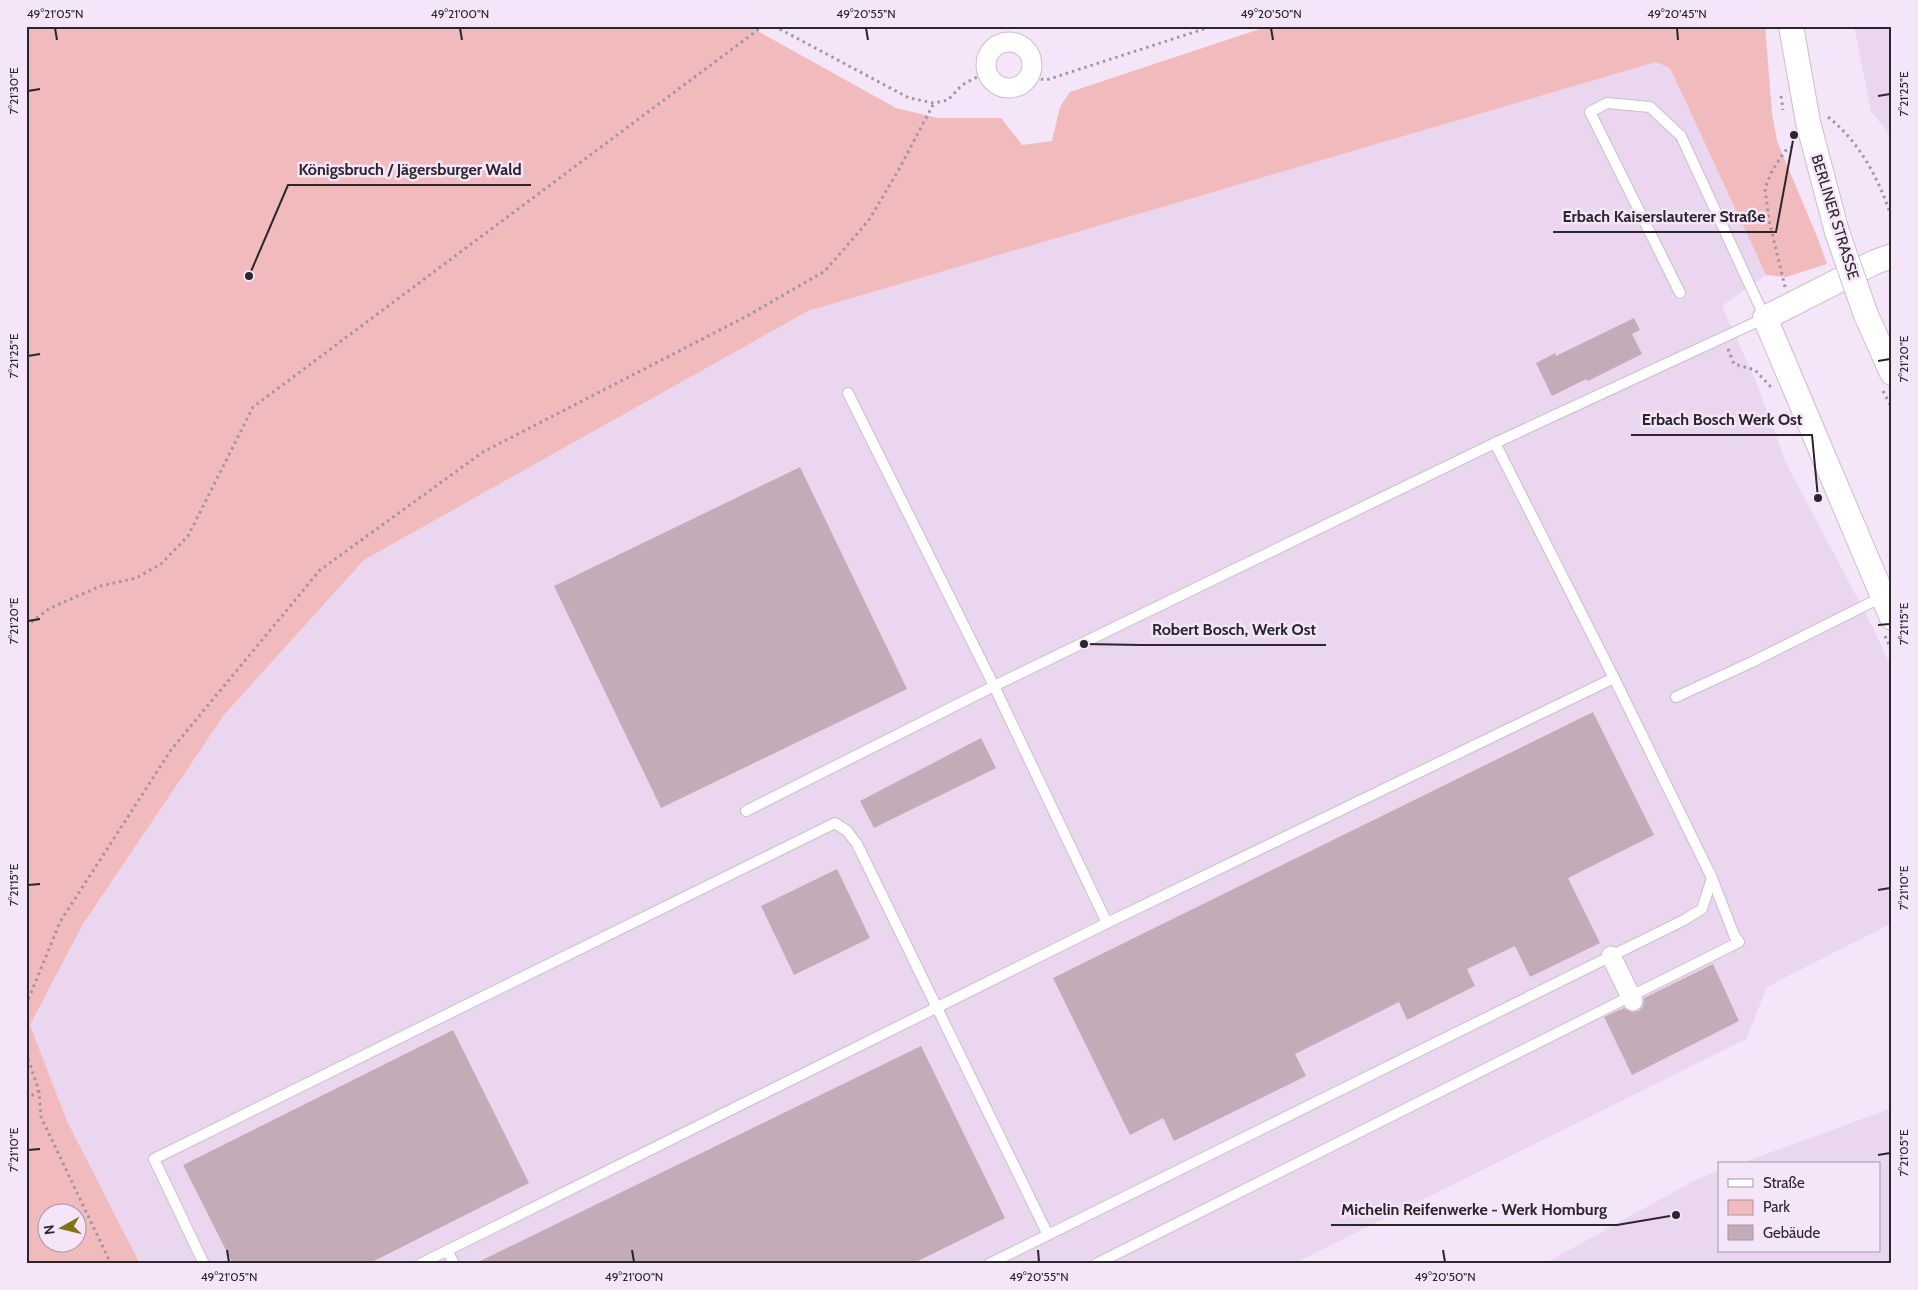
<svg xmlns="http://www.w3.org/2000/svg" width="1918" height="1290" viewBox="0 0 1918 1290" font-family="Cabin,sans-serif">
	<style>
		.built { fill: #ebd6f0 }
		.green { fill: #f1babc; fill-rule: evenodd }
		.building { fill: #c3acb7 }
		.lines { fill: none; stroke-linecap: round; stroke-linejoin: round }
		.service-casing { stroke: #ccbccf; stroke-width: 12 }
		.minor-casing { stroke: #ccbccf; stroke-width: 21 }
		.tertiary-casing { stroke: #ccbccf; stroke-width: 26 }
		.path { stroke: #a195a3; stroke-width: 3; stroke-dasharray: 2.5 4; stroke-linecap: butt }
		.service { stroke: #fff; stroke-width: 10 }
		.minor { stroke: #fff; stroke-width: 19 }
		.tertiary { stroke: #fff; stroke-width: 24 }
		.tertiary-bridge-casing { stroke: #ccbccf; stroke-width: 26; stroke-linecap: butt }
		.tertiary-bridge { stroke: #fff; stroke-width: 24 }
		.ticks { fill: none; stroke: #2b252c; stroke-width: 2 }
		.labels { text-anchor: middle; stroke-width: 5; stroke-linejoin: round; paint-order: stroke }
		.street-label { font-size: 15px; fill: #2b252c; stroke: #f5e5f8 }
		.leader { fill: none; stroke: #2b252c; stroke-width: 2 }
		.callout-dot { fill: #2b252c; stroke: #f5e5f8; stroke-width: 2 }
		.callout-label { font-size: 16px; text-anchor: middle; font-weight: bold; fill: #2b252c; stroke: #f5e5f8; stroke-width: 5; stroke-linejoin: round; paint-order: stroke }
		.neatline { fill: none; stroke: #2b252c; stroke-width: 2 }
		.ticks-label { font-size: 12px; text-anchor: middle; fill: #2b252c }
	</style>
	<rect width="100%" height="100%" fill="#f5e5f8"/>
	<g class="built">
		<path d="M1854 26H1892V138L1871 111Z"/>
		<path d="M1656 62 1670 68 1766 275 1722 306 1757 384 1786 463 1869 620 1892 668V923L1767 987 1746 1039 1293 1264H140L67 1121 30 1025 83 924 224 715 364 560 808 311Z"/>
		<path d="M1892 1108V1264H1544L1697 1179 1719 1171V1251H1879V1164H1739Z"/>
	</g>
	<path class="green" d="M26 26H754V29L896 108 937 118H1001L1022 145 1052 141 1060 107 1070 92 1269 26H1765L1772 113 1777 141 1818 239 1827 264 1786 277 1766 275 1670 68 1656 62 808 311 364 560 224 715 83 924 30 1025 67 1121 140 1264H26ZM48 1212H78V1242H48Z"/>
	<g class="building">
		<path d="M1634 318 1640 330 1632 334 1642 354 1588 381 1586 379 1552 396 1536 363 1555 353 1556 356Z"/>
		<path d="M800 467 907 689 661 808 554 586Z"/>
		<path d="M1593 712 1654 835 1568 878 1600 943 1530 977 1515 946 1467 969 1475 986 1407 1020 1399 1002 1295 1054 1306 1076 1174 1141 1163 1118 1130 1135 1053 978Z"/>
		<path d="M981 738 996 768 874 828 860 801Z"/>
		<path d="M837 869 870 938 794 975 761 906Z"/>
		<path d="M1713 964 1739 1021 1632 1075 1604 1017 1624 1008 1632 1012 1638 1011 1643 1007 1644 998Z"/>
		<path d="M453 1030 529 1183 368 1264H233L183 1165Z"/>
		<path d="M921 1046 1005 1218 912 1264H474Z"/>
	</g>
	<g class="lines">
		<defs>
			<g id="service">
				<path d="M848 393 994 686 1107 923"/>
				<path d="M1676 697 1752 662 1882 597"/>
				<path d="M746 811 994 686 1495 443 1765 318 1681 136 1650 107 1607 103 1590 112 1680 293"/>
				<path d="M447 1250 454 1264"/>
				<path d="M204 1264 154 1159 835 823 847 831 857 844 1048 1235"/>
				<path d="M420 1264 1107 923 1614 678"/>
				<path d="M989 1264 1684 920 1702 909 1712 878 1614 678 1495 443"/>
				<path d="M1096 1264 1739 942 1734 935 1712 878"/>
			</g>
			<g id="minor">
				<circle cx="1009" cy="65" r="23"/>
				<path d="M1611 956 1633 1001"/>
			</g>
			<g id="tertiary">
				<path d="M1791 26 1808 122 1837 232"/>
				<path d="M1892 256 1875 262 1765 318 1892 618"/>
				<path d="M1866 315 1892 373"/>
			</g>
		</defs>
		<use href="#service" class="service-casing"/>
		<use href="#minor" class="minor-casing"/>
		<use href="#tertiary" class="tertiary-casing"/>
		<g class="path">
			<path d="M774 26 909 98 934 103 948 100 962 85 975 78 988 75"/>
			<path d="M1028 77 1046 80 1213 26"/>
			<path d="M1781 96 1783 110"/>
			<path d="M1828 117C1860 142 1880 181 1892 219"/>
			<path d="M1785 287 1769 220 1765 188 1773 169 1785 151 1792 147"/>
			<path d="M1728 349 1734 364 1755 370 1771 387"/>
			<path d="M1883 391 1892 408"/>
			<path d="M26 626 50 608 101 586 136 578 161 564 188 536 253 407 763 26"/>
			<path d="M1885 636 1892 651"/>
			<path d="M26 1005 60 922 171 750 320 570 483 452 747 316 825 271 869 220 898 171 934 103"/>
			<path d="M26 1053 39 1091 41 1117 111 1264"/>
			<path d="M26 1099 39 1091"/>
		</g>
		<use href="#service" class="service"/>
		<use href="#minor" class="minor"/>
		<use href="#tertiary" class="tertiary"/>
		<defs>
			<path id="tertiary-bridge" d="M1837 232 1866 315"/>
		</defs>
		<use href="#tertiary-bridge" class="tertiary-bridge-casing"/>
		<use href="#tertiary-bridge" class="tertiary-bridge"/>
	</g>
	<path class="ticks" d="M55 28 57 40M460 28 462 40M866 28 868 40M1271 28 1273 40M1677 28 1678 40M28 91 40 89M1878 96 1890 94M28 356 40 354M1878 361 1890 359M28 621 40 619M1878 625 1890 624M28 885 40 884M1878 890 1890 888M28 1150 40 1149M1878 1155 1890 1153M227 1250 229 1262M632 1250 634 1262M1038 1250 1039 1262M1443 1250 1445 1262"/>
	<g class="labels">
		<g class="street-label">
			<text transform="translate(1835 217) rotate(73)" y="5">BERLINER STRASSE</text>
		</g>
	</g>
	<path class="leader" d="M249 276L288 185H531M1794 135L1776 232H1553M1818 498L1812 435H1631M1084 644L1142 645H1326M1676 1215L1617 1225H1331"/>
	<g class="callout-dot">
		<circle cx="249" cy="276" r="5"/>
		<circle cx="1794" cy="135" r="5"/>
		<circle cx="1818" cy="498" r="5"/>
		<circle cx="1084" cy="644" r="5"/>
		<circle cx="1676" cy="1215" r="5"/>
	</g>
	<g class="callout-label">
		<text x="410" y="175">Königsbruch / Jägersburger Wald</text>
		<text x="1664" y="222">Erbach Kaiserslauterer Straße</text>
		<text x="1722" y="425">Erbach Bosch Werk Ost</text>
		<text x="1234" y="635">Robert Bosch, Werk Ost</text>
		<text x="1474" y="1215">Michelin Reifenwerke - Werk Homburg</text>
	</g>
	<rect width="1918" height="1290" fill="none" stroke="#f5e5f8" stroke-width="55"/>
	<rect x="1718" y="1162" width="162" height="90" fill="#f5e5f8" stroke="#a498a6"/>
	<rect x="1728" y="1179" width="25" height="8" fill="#ffffff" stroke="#a498a6"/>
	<text x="1763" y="1188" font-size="15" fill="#2b252c">Straße</text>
	<rect x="1728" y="1200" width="25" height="15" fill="#f1babc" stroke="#a498a6"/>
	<text x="1763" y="1212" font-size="15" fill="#2b252c">Park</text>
	<rect x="1728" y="1225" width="25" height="15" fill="#c3acb7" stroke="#a498a6"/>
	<text x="1763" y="1238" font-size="15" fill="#2b252c">Gebäude</text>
	<g transform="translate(62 1228) rotate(262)"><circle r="24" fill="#f5e5f8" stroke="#a498a6"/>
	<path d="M0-4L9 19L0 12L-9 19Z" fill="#837213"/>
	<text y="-8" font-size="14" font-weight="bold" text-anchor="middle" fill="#2b252c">N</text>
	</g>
	<rect x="28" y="28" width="1862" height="1234" class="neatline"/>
	<g class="ticks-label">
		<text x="55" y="18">49°21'05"N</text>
		<text x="460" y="18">49°21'00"N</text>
		<text x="866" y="18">49°20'55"N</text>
		<text x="1271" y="18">49°20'50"N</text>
		<text x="1677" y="18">49°20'45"N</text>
		<text transform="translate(14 91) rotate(-90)" y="4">7°21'30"E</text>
		<text transform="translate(1904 94) rotate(-90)" y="4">7°21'25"E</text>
		<text transform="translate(14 356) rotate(-90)" y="4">7°21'25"E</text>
		<text transform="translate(1904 359) rotate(-90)" y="4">7°21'20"E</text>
		<text transform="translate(14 621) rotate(-90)" y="4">7°21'20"E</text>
		<text transform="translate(1904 624) rotate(-90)" y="4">7°21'15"E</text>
		<text transform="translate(14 885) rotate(-90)" y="4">7°21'15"E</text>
		<text transform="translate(1904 888) rotate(-90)" y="4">7°21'10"E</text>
		<text transform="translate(14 1150) rotate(-90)" y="4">7°21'10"E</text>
		<text transform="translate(1904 1153) rotate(-90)" y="4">7°21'05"E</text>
		<text x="229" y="1281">49°21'05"N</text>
		<text x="634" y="1281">49°21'00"N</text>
		<text x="1039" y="1281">49°20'55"N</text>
		<text x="1445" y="1281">49°20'50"N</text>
	</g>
</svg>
